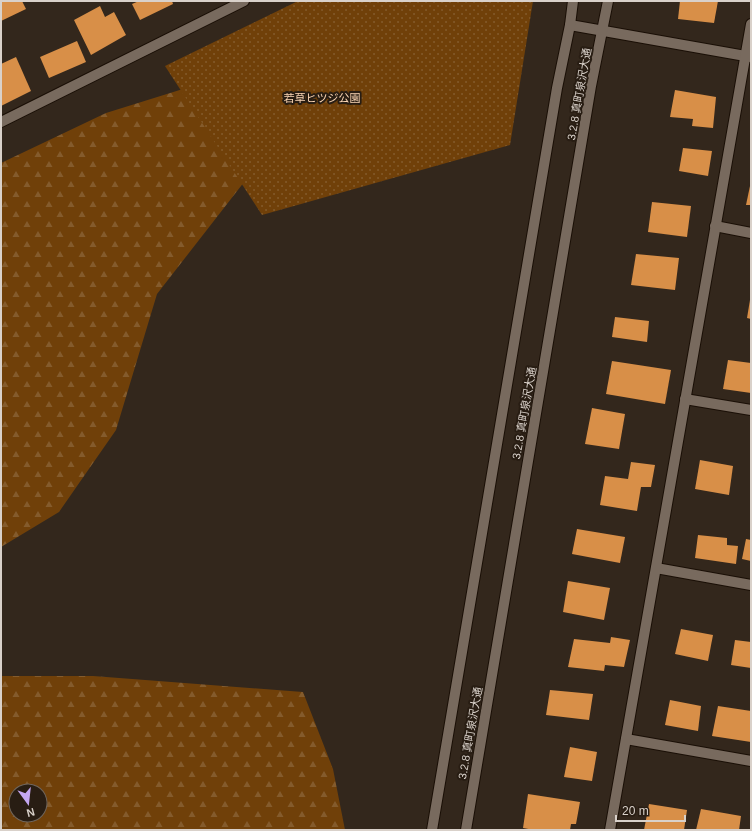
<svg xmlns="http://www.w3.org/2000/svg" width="752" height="831" viewBox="0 0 752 831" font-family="Arial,'Noto Sans JP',sans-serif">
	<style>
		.forest { fill: url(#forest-firs); fill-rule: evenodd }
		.park { fill: url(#park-dots) }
		.building { fill: #d88f48 }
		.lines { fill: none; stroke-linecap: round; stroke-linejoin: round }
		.minor-casing { stroke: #1a0f06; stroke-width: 12 }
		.tertiary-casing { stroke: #1a0f06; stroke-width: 12 }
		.minor { stroke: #786a5e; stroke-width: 10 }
		.tertiary { stroke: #786a5e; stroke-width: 10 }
		.labels { text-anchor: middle; stroke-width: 4; stroke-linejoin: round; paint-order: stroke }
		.street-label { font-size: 11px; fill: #d9d1ca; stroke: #281d13 }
		.park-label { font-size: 11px; fill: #fdd7b5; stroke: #281d13 }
	</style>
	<defs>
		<pattern id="forest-firs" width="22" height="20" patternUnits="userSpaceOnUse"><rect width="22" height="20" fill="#704009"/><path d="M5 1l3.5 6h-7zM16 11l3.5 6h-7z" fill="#845b2c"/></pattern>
		<pattern id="park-dots" width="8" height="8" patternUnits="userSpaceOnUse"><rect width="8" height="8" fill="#704009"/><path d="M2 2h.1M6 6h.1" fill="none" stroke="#845b2c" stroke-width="1.8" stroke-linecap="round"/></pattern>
	</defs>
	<rect width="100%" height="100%" fill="#33271c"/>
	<g class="forest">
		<path d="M215 79 283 132 157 294 116 430 59 512 1 547V163L106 113Z"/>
		<path d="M1 676H93L303 692 333 769 345 830H1ZM16 791H40V815H16Z"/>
	</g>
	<path class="park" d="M298 1H533L510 145 262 215 165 66Z"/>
	<g class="building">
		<path d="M1 1H22L26 9 1 21Z"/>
		<path d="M139 1H172L173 4 140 20 132 4Z"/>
		<path d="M680 1H718L714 23 678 19Z"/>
		<path d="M100 6 105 17 114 12 126 35 91 55 74 20Z"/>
		<path d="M77 41 86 62 49 78 40 57Z"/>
		<path d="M16 57 31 91 1 106V64Z"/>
		<path d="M675 90 716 97 713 128 692 126 693 119 670 117Z"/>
		<path d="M683 148 712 151 708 176 679 171Z"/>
		<path d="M750 186 751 205H746Z"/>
		<path d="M652 202 691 206 687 237 648 232Z"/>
		<path d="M636 254 679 258 675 290 631 285Z"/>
		<path d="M750 300H751V319L747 318Z"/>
		<path d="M615 317 649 321 647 342 612 337Z"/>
		<path d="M728 360 751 363V393L723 389Z"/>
		<path d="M612 361 671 370 665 404 606 394Z"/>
		<path d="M592 408 625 414 619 449 585 444Z"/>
		<path d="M700 460 733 466 729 495 695 489Z"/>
		<path d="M631 462 655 465 651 487H641L637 511 600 505 605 476 628 479Z"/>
		<path d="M577 529 625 537 620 563 572 554Z"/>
		<path d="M698 535 727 538V545L738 546 736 564 695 558Z"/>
		<path d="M746 539 751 540V561L742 559Z"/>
		<path d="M568 581 610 588 604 620 563 612Z"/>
		<path d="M681 629 713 635 708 661 675 654Z"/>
		<path d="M611 637 630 640 624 667 605 665 604 671 568 667 574 639 610 643Z"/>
		<path d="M735 640 751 642V668L731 665Z"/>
		<path d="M550 690 593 694 589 720 546 715Z"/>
		<path d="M670 700 701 706 698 731 665 725Z"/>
		<path d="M718 706 751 711V742L712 736Z"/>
		<path d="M570 747 597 752 592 781 564 777Z"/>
		<path d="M528 794 580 802 576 824H571L570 830H534L523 828Z"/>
		<path d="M649 804 687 810 684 830H644Z"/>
		<path d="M701 809 741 816 739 830H696Z"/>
	</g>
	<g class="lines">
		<defs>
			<g id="minor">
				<path d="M570 25 751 57"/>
				<path d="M1 122 244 1"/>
				<path d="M715 226 751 233"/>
				<path d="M685 399 751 410"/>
				<path d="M656 568 751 585"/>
				<path d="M626 739 751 761"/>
				<path d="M610 830 751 24"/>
			</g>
			<g id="tertiary">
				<path d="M432 830 557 88 570 25 573 1"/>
				<path d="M466 830 591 86 608 1"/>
			</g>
		</defs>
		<use href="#minor" class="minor-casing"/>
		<use href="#tertiary" class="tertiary-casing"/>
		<use href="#minor" class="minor"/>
		<use href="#tertiary" class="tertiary"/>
	</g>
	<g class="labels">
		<g class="street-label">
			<text transform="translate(579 94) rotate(-80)" y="4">3.2.8 真町泉沢大通</text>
			<text transform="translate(524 413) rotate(-80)" y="4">3.2.8 真町泉沢大通</text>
			<text transform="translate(470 733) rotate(-80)" y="4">3.2.8 真町泉沢大通</text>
		</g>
		<g class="park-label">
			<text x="322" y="102">若草ヒツジ公園</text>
		</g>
	</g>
	<rect width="752" height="831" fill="none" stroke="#d9d1ca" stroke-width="4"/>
	<g transform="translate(28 803) rotate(165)"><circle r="19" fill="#281d13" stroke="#6f655c"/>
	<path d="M0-3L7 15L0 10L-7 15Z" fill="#c4a7f1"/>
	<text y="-6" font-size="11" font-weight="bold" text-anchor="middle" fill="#d9d1ca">N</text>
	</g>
	<path d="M616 815v6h69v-6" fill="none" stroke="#d9d1ca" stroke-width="2"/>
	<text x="622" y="815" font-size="12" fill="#d9d1ca" stroke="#281d13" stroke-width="3" paint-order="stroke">20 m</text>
</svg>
